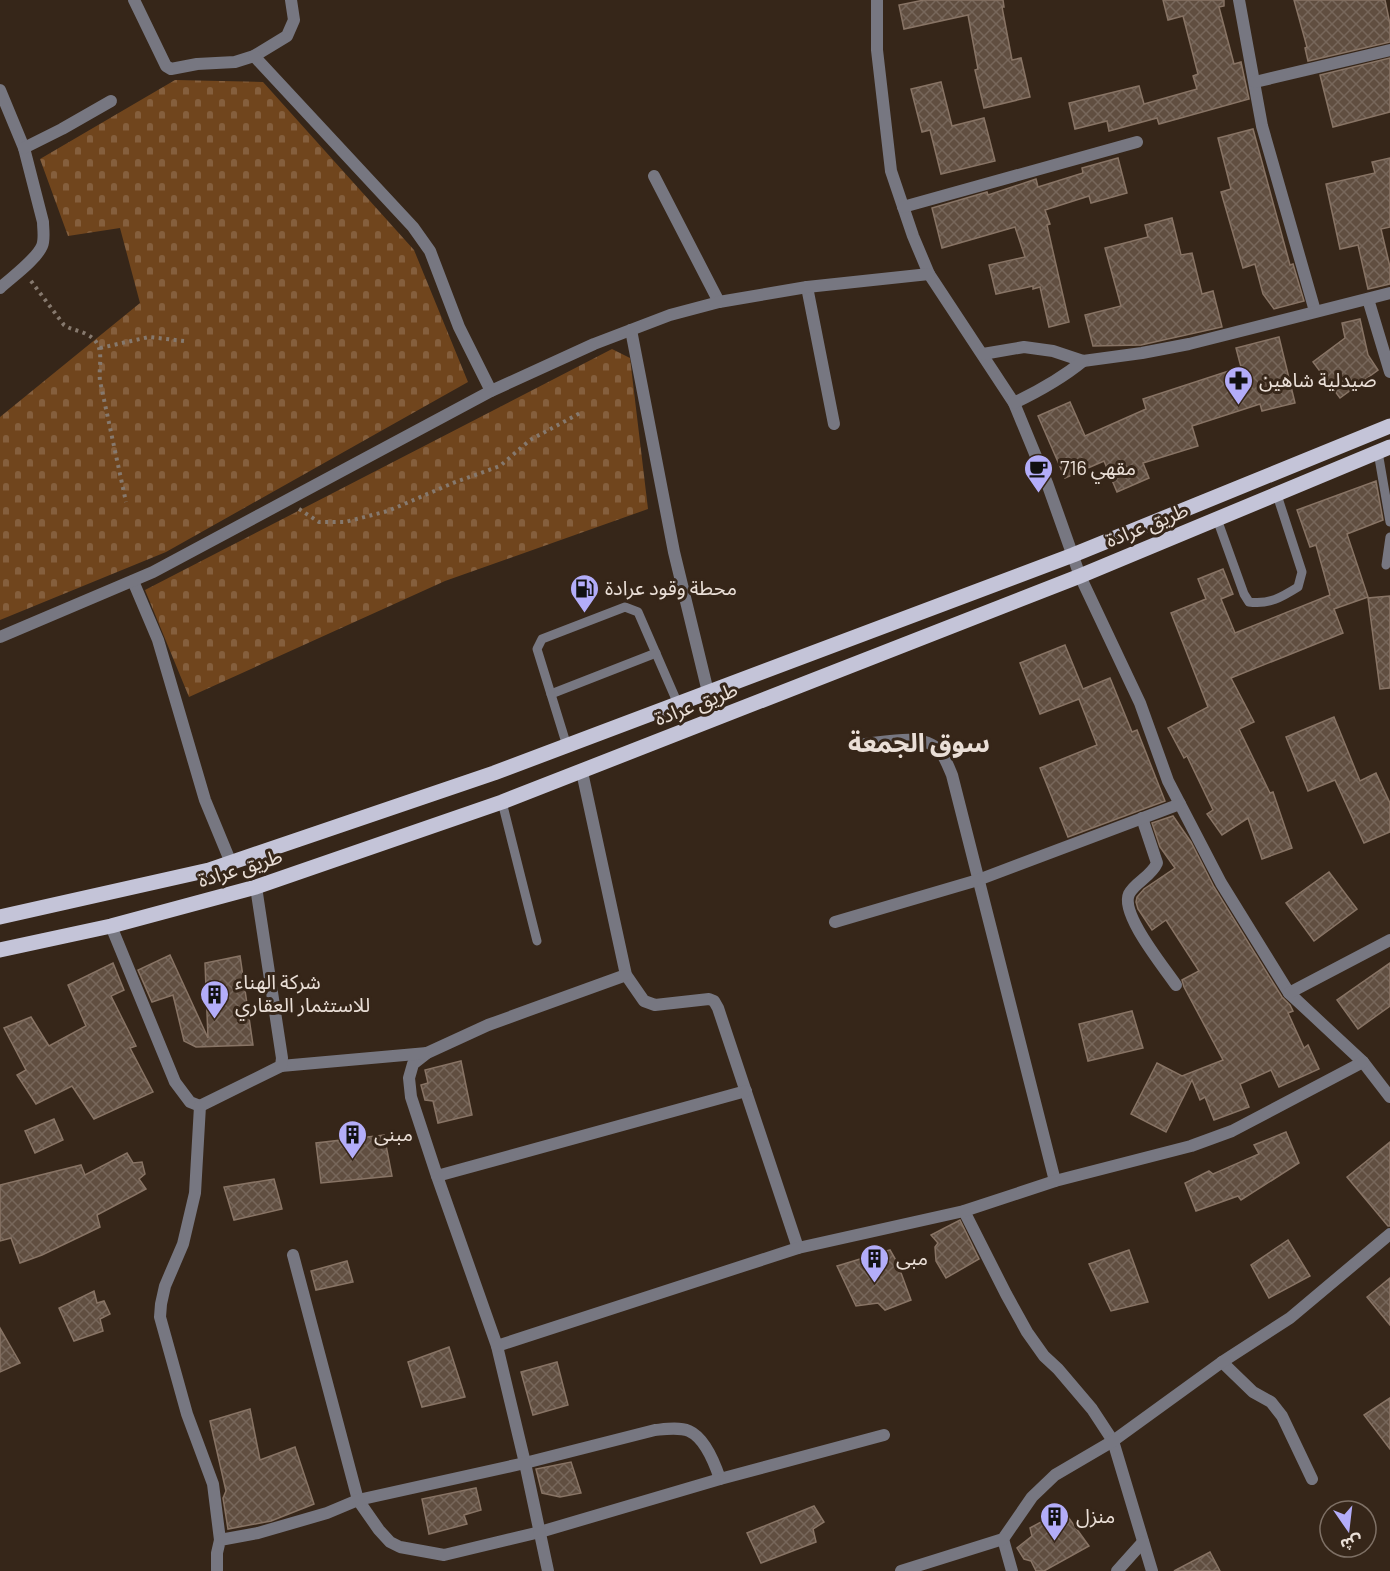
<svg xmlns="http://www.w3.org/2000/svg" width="1390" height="1571" viewBox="0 0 1390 1571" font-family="Barlow,'Noto Sans Arabic',sans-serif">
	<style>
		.cemetery { fill: url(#cemetery-stones) }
		.building { fill: url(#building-cross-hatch); stroke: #887465; stroke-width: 1.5 }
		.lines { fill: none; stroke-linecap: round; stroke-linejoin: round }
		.path { stroke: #86796e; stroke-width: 4; stroke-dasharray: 3 4.5; stroke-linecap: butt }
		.service { stroke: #777781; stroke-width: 9 }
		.minor { stroke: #777781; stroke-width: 12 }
		.primary { stroke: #c4c4d8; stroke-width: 15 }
		.labels { text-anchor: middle; stroke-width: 6; stroke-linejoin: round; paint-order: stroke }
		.poi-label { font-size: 20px; fill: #eadfd7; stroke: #362619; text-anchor: start }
		.street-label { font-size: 20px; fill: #eadfd7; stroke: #362619 }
		.district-label { font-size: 26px; font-weight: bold; fill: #eadfd7; stroke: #362619 }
	</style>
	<defs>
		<pattern id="cemetery-stones" width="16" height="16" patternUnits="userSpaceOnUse" patternTransform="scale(1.5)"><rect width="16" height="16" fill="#70451d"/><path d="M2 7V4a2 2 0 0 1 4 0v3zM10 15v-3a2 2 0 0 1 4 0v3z" fill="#855f3d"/></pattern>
		<pattern id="building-cross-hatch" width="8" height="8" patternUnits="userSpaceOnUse" patternTransform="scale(1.5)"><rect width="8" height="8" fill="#604e40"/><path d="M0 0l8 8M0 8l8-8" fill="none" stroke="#77675b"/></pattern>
	</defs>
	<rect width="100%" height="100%" fill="#362619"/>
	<g class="cemetery">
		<path d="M175 80 263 82 414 250 468 382 166 552 0 620V417L140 303 120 228 68 236 40 159Z"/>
		<path d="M612 349 630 358 648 509 445 581 189 697 145 590Z"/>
	</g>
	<g class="building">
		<path d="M924 0H1003L1004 7H1002L1012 60 1021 58 1030 97 984 108 975 70 978 69 968 15 904 29 899 5Z"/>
		<path d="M1163 0H1224V6L1219 7 1234 64 1241 62 1249 99 1159 124 1157 118 1109 131 1107 121 1075 129 1069 103 1139 86 1144 104 1197 89 1193 76 1198 74 1183 16 1168 20Z"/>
		<path d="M1294 0H1385L1390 24V42L1308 61 1305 48 1307 47Z"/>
		<path d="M1390 58V112L1333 127 1320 75Z"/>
		<path d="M941 82 952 126 984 118 995 161 941 174 930 130 922 132 911 89Z"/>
		<path d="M1253 129 1290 265 1293 264 1304 301 1274 309 1263 294 1255 264 1243 268 1221 192 1231 189 1218 138Z"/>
		<path d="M1118 158 1127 193 1091 203 1089 196 1045 210 1050 224 1047 225 1069 322 1049 327 1040 287 1033 289V286L996 294 989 265 1025 257 1015 227 942 248 932 208 987 192 988 195 1036 179 1038 187 1083 173 1082 168Z"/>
		<path d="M1390 158V227L1381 229 1390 267V284L1368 289 1358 245 1340 249 1326 184 1375 173 1372 162Z"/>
		<path d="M1172 218 1181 255 1192 253 1202 294 1213 291 1222 327 1141 345 1093 346 1085 315 1121 306 1105 248 1148 237 1145 225Z"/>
		<path d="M1360 319 1368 355 1378 370 1340 398 1313 362 1345 338 1342 323Z"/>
		<path d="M1279 337 1295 403 1262 411 1260 404 1192 426 1198 446 1143 463 1149 478 1117 492 1104 461 1065 478 1038 416 1070 402 1085 436 1146 409 1143 399 1241 367 1236 348Z"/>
		<path d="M1376 481 1383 520 1347 534 1368 597 1334 609 1343 633 1231 678 1254 722 1239 729 1270 793 1273 792 1292 848 1262 859 1248 818 1222 835 1207 814 1213 810 1187 756 1184 758 1168 728 1208 707 1171 613 1206 599 1198 579 1223 569 1233 594 1221 599 1235 633 1330 595 1316 545 1310 547 1297 510Z"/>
		<path d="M1390 596V688L1380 689 1368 598Z"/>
		<path d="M1065 645 1083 689 1110 678 1132 732 1137 730 1165 801 1068 837 1040 768 1097 745 1079 699 1040 714 1020 663Z"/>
		<path d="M1334 717 1360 781 1376 773 1390 803V832L1364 843 1335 780 1308 791 1286 737Z"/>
		<path d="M1173 816 1191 842 1214 887 1282 997 1290 1005 1293 1011 1288 1013 1304 1048 1308 1045 1319 1069 1279 1087 1271 1070 1240 1084 1249 1107 1214 1120 1205 1097 1200 1100 1192 1080 1166 1132 1131 1114 1157 1063 1182 1076 1223 1060 1184 987 1182 980 1199 971 1166 920 1152 930 1138 909 1136 902 1137 897 1144 889 1175 868 1160 847 1152 823Z"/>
		<path d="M1329 872 1357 909 1314 941 1286 903Z"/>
		<path d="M170 955 208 1038 205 963 240 956 253 1045 196 1047 184 1041 173 995 152 1002 138 970Z"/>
		<path d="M113 963 124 990 111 996 136 1046 130 1048 153 1092 94 1119 72 1086 36 1104 17 1075 26 1070 4 1028 31 1017 49 1046 86 1026 68 985Z"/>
		<path d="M1390 963V1006L1358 1029 1337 1000Z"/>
		<path d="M1132 1011 1143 1048 1088 1061 1079 1024Z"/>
		<path d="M461 1061 472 1115 438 1123 433 1101 425 1100 421 1085 428 1083 425 1070Z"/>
		<path d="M54 1119 63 1140 35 1153 25 1131Z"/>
		<path d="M1286 1132 1299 1163 1241 1200 1238 1196 1196 1211 1185 1183 1209 1171 1213 1174 1259 1154 1254 1145Z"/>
		<path d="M384 1135 392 1176 321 1183 316 1143Z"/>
		<path d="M1390 1142V1226H1388L1347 1177Z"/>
		<path d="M127 1153 133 1163 142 1162 145 1174 139 1179 146 1189 97 1215 100 1227 42 1255 20 1263 11 1238 0 1241V1185L81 1165 85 1175Z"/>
		<path d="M274 1179 282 1209 234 1220 224 1187Z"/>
		<path d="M960 1220 979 1259 946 1278 936 1261 935 1247 938 1243 931 1235Z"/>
		<path d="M1288 1240 1310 1276 1269 1298 1251 1265Z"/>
		<path d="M890 1250 897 1262 911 1300 885 1310 878 1303 856 1306 837 1266Z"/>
		<path d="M1129 1250 1148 1302 1111 1311 1089 1264Z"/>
		<path d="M347 1261 353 1282 316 1290 311 1271Z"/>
		<path d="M1390 1278V1325L1367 1297Z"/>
		<path d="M94 1291 97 1303 104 1301 110 1314 100 1319 103 1331 74 1341 59 1308Z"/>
		<path d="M0 1328 20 1363 0 1372Z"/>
		<path d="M449 1347 465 1397 422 1407 408 1362Z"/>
		<path d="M557 1362 568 1405 533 1415 521 1372Z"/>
		<path d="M1390 1398V1449L1364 1415Z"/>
		<path d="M250 1409 260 1460 295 1447 314 1504 271 1521 228 1529 223 1498 226 1491 210 1421Z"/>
		<path d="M571 1462 581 1493 560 1497 542 1493 536 1469Z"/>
		<path d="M476 1488 481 1510 464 1515 467 1524 429 1534 422 1499Z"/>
		<path d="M814 1506 824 1522 813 1529 816 1542 761 1563 747 1533Z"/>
		<path d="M1063 1510 1089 1546 1044 1571H1036L1031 1561 1024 1559 1017 1548 1032 1536 1030 1528Z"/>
		<path d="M1210 1552 1220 1571H1174Z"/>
	</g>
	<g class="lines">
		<g class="path">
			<path d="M31 281 64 325C71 330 79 330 86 334 107 344 98 363 100 381L126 502"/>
			<path d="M100 348 149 337 184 341"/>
			<path d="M299 509 319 522H345L388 511 453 483 500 466 530 440 582 412"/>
		</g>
		<g class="service">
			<path d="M1378 452 1390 522"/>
			<path d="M1217 519 1244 594 1249 602C1269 605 1282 597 1298 587L1302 572 1277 495"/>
			<path d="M1386 565 1390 537"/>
			<path d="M551 694 656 653"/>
			<path d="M567 746 537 649 542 639 625 607 638 612 678 704"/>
			<path d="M502 802 537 941"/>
		</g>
		<g class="minor">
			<path d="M134 0 166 66 171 69 197 64 235 62 254 56 287 36 294 20 291 0"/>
			<path d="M877 0V50L891 171 913 236 929 274 1014 403 1047 483 1080 576 1140 703 1168 781 1221 883 1289 993 1363 1062 1390 1097"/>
			<path d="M1239 0 1262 126 1315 311"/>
			<path d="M254 56 413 227 430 251 459 327 491 391"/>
			<path d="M1255 82 1390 50"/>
			<path d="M0 90 24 148 43 222C43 229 45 239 42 246 36 260 12 277 0 288"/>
			<path d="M24 148 62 129 111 101"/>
			<path d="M654 176 719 302"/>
			<path d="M903 207 1137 142"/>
			<path d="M807 287 834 424"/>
			<path d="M1368 299 1390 372"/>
			<path d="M631 330 674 552 708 692"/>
			<path d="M983 354 1024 347 1053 351 1083 361 1142 353 1189 344 1390 293"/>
			<path d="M1014 403C1039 391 1061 379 1083 361"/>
			<path d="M133 581 158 640 205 800 231 863"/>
			<path d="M0 637 153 572 491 391 594 344 670 315 719 302 807 287 929 274"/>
			<path d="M865 744C888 742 927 731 942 754 946 760 949 768 952 775L1055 1181"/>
			<path d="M582 772 626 975 644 1001 655 1005 709 999 714 1001 718 1008 798 1248"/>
			<path d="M1142 818 1157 863C1151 877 1135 882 1129 894 1120 914 1164 967 1176 985"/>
			<path d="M835 922 978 880 1180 804"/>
			<path d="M111 926 175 1082 190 1102 200 1106"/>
			<path d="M626 975 488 1025 427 1053 413 1064 409 1078 411 1097 437 1176 497 1346 525 1463 655 1430C666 1429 679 1427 689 1431 705 1438 715 1464 720 1479L884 1435"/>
			<path d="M1289 993 1390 940"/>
			<path d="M281 1066 427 1053"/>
			<path d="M437 1176 746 1091"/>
			<path d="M964 1211 1006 1294 1027 1332 1044 1356 1058 1369 1092 1409 1113 1441 1152 1571"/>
			<path d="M293 1255 358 1500 379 1530 390 1542 400 1547 444 1555 540 1532 720 1479"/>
			<path d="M497 1346 798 1248 964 1211 1055 1181 1191 1146 1232 1131 1363 1062"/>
			<path d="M1222 1362 1253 1392 1271 1402 1282 1416 1312 1479"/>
			<path d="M1003 1539 1012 1571"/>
			<path d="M220 1540 213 1484 187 1414 160 1317 161 1304 165 1286 183 1244 195 1193 200 1106 281 1066 282 1058 256 887"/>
			<path d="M217 1571V1553L220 1540 258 1533 327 1513 358 1500 525 1463 548 1571"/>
			<path d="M901 1571 1003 1539 1032 1497 1055 1475 1113 1441 1222 1362 1290 1318 1390 1234"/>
			<path d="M1117 1571 1143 1542"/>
		</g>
		<g class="primary">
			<path d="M0 917 209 870 494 773 1073 555 1390 426"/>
			<path d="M0 950 111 926 256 887 502 802 1080 576 1390 447"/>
		</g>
	</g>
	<defs>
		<symbol id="pharmacy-pin" viewBox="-11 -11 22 30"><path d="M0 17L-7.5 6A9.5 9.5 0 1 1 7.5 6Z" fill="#b3adf9" stroke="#362619"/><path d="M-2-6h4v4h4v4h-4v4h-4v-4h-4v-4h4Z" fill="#111"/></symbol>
		<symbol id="cafe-pin" viewBox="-11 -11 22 30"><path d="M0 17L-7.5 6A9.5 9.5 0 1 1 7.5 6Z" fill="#b3adf9" stroke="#362619"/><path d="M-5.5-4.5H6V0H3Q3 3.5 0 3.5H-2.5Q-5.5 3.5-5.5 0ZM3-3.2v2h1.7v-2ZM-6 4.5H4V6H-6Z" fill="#111"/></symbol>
		<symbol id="fuel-pin" viewBox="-11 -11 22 30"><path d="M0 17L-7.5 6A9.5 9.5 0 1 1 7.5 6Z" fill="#b3adf9" stroke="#362619"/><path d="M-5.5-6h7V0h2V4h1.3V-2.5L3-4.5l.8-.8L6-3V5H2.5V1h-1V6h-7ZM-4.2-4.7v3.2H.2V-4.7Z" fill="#111"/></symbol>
		<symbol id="building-pin" viewBox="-11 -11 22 30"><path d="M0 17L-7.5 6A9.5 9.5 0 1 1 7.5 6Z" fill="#b3adf9" stroke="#362619"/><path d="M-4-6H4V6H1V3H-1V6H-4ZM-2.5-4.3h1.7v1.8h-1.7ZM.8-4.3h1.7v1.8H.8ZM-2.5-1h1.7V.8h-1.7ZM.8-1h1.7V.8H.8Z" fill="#111"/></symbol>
	</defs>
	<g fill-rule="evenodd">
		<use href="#pharmacy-pin" x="1222" y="364" width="33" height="45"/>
		<use href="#cafe-pin" x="1022" y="452" width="33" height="45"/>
		<use href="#fuel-pin" x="568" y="572" width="33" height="45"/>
		<use href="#building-pin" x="198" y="978" width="33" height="45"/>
		<use href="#building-pin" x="336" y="1118" width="33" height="45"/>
		<use href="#building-pin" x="858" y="1242" width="33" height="45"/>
		<use href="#building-pin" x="1038" y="1500" width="33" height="45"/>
	</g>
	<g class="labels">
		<g class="poi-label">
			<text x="1259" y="387">صيدلية شاهين</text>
			<text x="1060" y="475">مقهي 716</text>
			<text x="605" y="595">محطة وقود عرادة</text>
			<text x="235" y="989">شركة الهناء<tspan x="235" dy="23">للاستثمار العقاري</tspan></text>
			<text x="374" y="1141">مبنى</text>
			<text x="896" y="1265">مبى</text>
			<text x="1076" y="1523">منزل</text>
		</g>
		<g class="street-label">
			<text transform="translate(1147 525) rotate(-22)" y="7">طريق عرادة</text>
			<text transform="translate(696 704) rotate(-21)" y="7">طريق عرادة</text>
			<text transform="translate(240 868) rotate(-17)" y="7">طريق عرادة</text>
		</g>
		<g class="district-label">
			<text x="919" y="752">سوق الجمعة</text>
		</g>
	</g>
	<g transform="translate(1348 1529) rotate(166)"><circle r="28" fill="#362619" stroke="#7e7065" stroke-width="1.5"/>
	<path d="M0-4.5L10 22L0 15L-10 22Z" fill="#b3adf9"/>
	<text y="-9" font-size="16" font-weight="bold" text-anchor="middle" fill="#eadfd7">ش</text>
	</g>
</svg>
